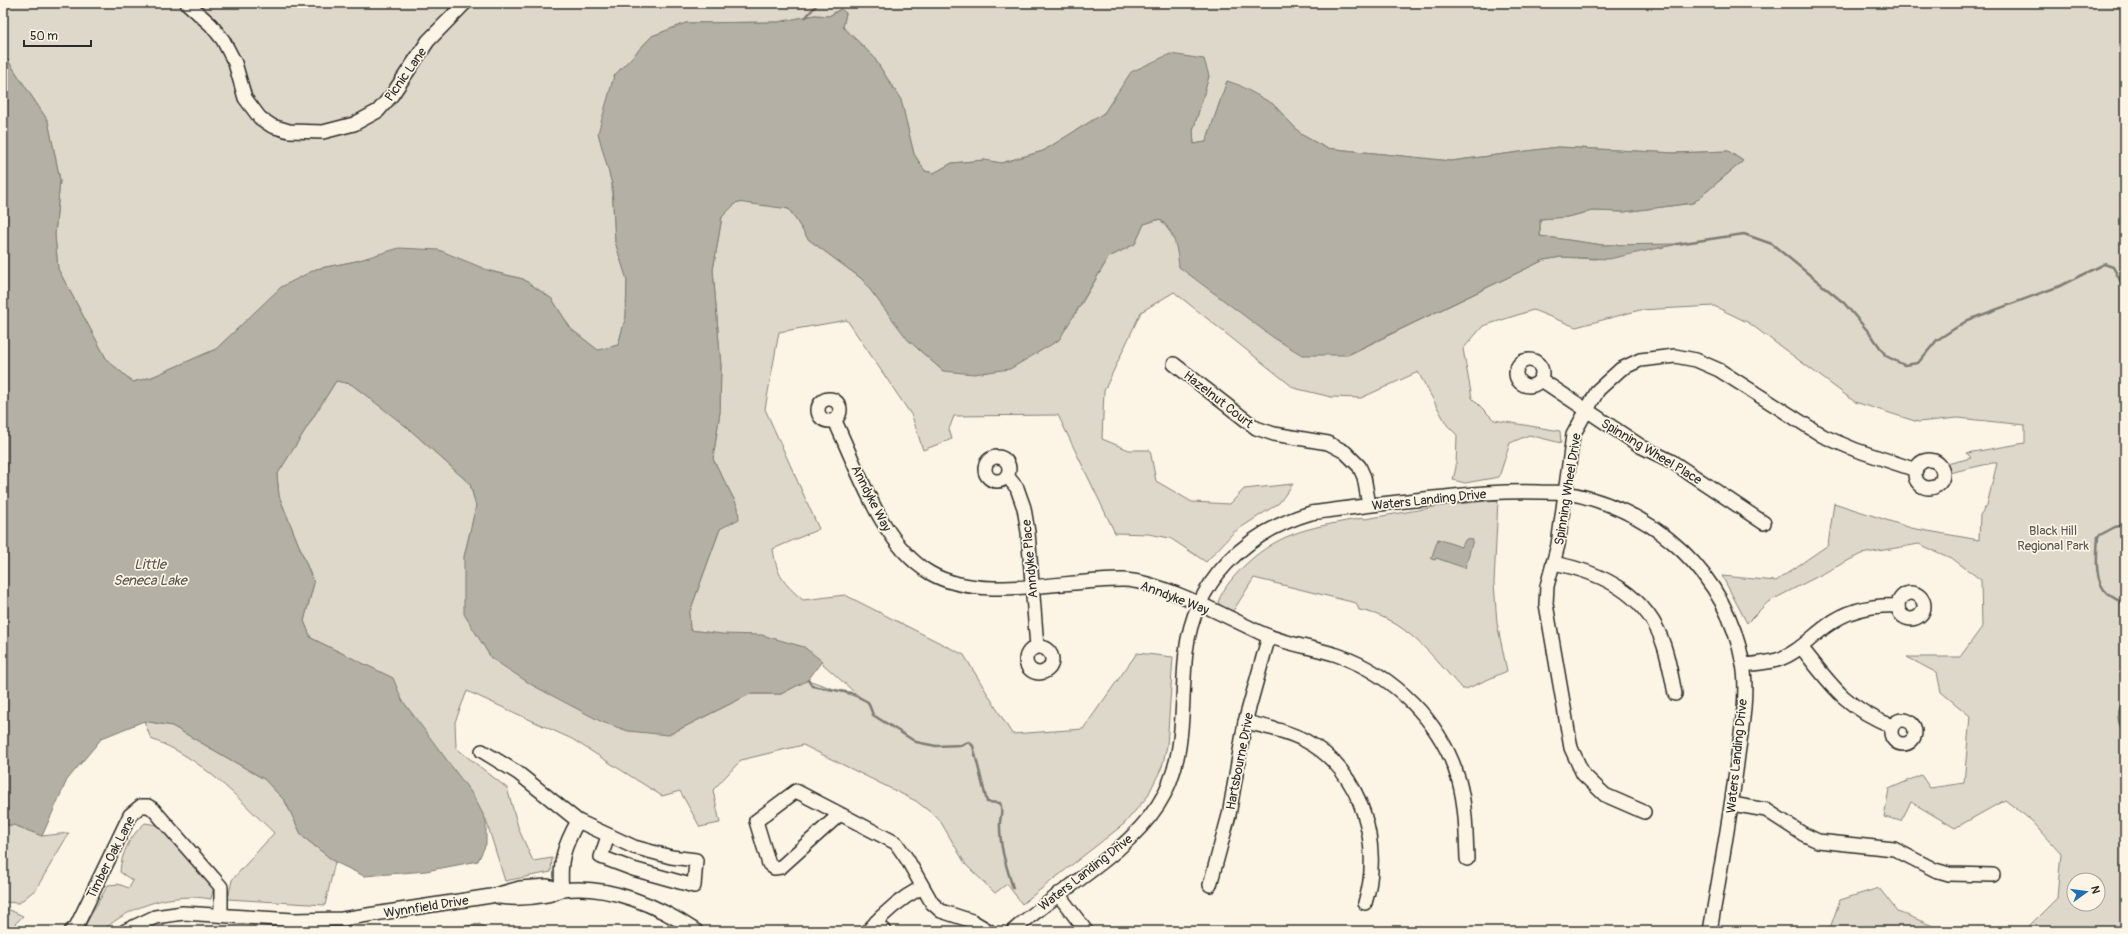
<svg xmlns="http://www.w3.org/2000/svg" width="2128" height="934" viewBox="0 0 2128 934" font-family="Pangolin,sans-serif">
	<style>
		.green { fill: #ded8ca; stroke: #84827a; fill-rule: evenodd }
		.water { fill: #b4b0a5; stroke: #7d7b74 }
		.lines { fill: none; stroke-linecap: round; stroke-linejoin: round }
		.stream { stroke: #7d7b74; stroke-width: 2.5 }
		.minor-casing { stroke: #2b2b2b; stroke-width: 16 }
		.minor { stroke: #fcf5e5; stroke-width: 13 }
		.labels { text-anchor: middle; stroke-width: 3.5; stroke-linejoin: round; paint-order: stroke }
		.street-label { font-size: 13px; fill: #2b2b2b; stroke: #fcf5e5 }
		.park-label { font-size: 13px; fill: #585653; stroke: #fcf5e5 }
		.water-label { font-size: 14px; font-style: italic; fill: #545350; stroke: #fcf5e5 }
	</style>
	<rect width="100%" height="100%" fill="#fcf5e5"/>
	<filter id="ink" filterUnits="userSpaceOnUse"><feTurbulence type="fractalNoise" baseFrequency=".025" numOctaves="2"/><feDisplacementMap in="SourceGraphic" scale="8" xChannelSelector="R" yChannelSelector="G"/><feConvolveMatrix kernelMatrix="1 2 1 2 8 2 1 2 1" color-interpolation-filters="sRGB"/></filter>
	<g filter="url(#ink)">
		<g class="green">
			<path d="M3 3H2125V931H2024L2057 898 2061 853 2032 821 2005 800 1955 828 1911 802 1901 821 1884 817 1889 789 1921 775 1930 788 1964 783 1970 716 1941 692 1937 673 1907 657H1960L1982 627 1981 580 1953 559 1919 544 1861 554 1768 602 1747 623 1722 576 1776 581 1828 545 1834 503 1911 528 1979 540 1980 515 1987 505 1997 463H1992L1949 473 1947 464 1971 458 1967 453 2025 443V425L1958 418 1918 422 1855 402 1749 323 1714 306 1640 310 1576 327 1533 310 1483 326 1463 349 1472 398 1494 420 1560 431 1561 443 1529 435 1510 443 1499 477 1465 483 1453 480 1456 467 1457 435 1447 425 1418 372 1361 398 1331 397 1294 388 1174 292 1141 312 1104 391 1102 439 1129 450H1150L1156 481 1192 502 1230 504 1244 489 1293 484 1279 503 1234 532 1206 562 1170 538 1148 534 1115 533 1058 415 954 416 949 429 952 439 923 450 912 416 847 320 779 332 765 409 819 529 773 549C777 576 783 583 803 600L845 595 964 655 1012 734 1083 729 1137 653 1173 657 1167 746 1162 767 1147 797 1124 824 1022 904 1007 884 995 893 966 865 939 819 916 801 803 745 741 760 713 790 720 823 700 827 680 791 662 796 572 739 467 691 455 722 456 748 507 788 519 830 533 861 552 858 551 872 505 881 486 820 402 700 392 678 311 638 304 621 314 583 279 496 277 475 336 381 351 384 367 396 375 398 470 484 476 506 464 557 668 735 750 694H781L808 680 862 699 804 647 690 630 689 614 720 529 738 507 713 459 720 412 721 366 713 270 722 217 736 202 755 203 789 209 808 239 862 279 888 313 912 339 918 349 943 371 1076 313 1109 257 1135 244 1144 224 1160 219 1170 232 1348 355 1544 260 1561 257 1595 259 1674 245H1603L1540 236V219L1567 217 1592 211 1624 212 1693 203 1743 161 1728 151 1675 153 1558 147 1451 161 1326 148 1302 135 1273 104 1227 81 1206 142 1194 144 1193 131 1209 76 1115 96 1104 113 1043 151 1001 163 984 160 952 163 934 173 925 171 914 154 901 100 873 56 843 27 846 13 840 9 829 16 815 15 778 22 686 23 652 36 614 76 599 136 612 184 615 242 627 279 626 316 618 345 599 351 571 329 552 299 523 279 490 271 356 261 316 269 259 309 216 349 152 377 133 382 107 360 58 269 55 235 60 180 48 121 3 53ZM2074 880H2098V904H2074Z"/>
			<path d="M1498 500 1494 583 1497 623 1507 671 1466 689H1462C1433 657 1404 617 1359 610L1356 603 1254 578 1233 611 1222 607 1218 602C1224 587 1234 576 1245 565 1282 530 1315 527 1363 518L1365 519 1447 505Z"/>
			<path d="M144 721 172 726 264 779 285 801 302 836 335 862 325 905 228 899 232 880 274 833C237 797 201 757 151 739Z"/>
			<path d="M145 823 157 825 214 886 211 899C173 892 131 905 102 931H82L108 885 118 884 129 888 133 881 120 872C121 853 131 835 145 823Z"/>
			<path d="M3 825H14L42 836 69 833 36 889 19 903 3 902V886L5 881 3 879Z"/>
			<path d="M1879 888 1897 911 1945 931H1829L1840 900Z"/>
			<path d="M3 907 23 916 8 931H3Z"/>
		</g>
		<g class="water">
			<path d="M841 9 846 13 843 27 873 56 901 100 914 154 925 171 934 173 952 163 984 160 1001 163 1043 151 1104 113 1131 72 1170 54 1204 59 1209 76 1193 131 1194 144 1206 142 1227 81 1239 85 1273 104 1302 135 1326 148 1451 161 1558 147 1675 153 1728 151 1743 161 1693 203 1624 212 1592 211 1567 217 1540 219V236L1603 245 1677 244 1609 259 1561 257 1544 260 1347 355H1302L1274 338 1179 267C1177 248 1175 233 1160 219L1144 224 1135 244 1109 257 1059 340 1010 369 974 374 943 371 908 340 862 279 808 239 789 209 737 202 722 217 713 270 721 366 720 412 713 459 738 507 739 519 720 529 689 614 690 630 723 634 762 635 804 647 822 661 808 680 781 694H750L668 735 628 731 602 722 532 685 491 658 464 614V557L476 506 470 484 408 428 351 384 336 381 277 475 279 496 314 583 304 621 311 638 393 678 402 700 473 795 486 820V844L478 861 426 871 364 876 335 862 302 836 285 801 264 779 172 726 144 721 102 738 67 780 42 836 14 825H3V53L48 121 60 180 55 235 58 269 107 360 133 382 152 377 216 349 281 287 316 269 356 261 399 248 439 250 490 271 523 279 552 299 571 329 598 350 618 345 626 316 627 280 615 242 612 184 598 133 614 76 652 36 686 23 778 22 815 15 829 16Z"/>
			<path d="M1438 539 1461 547 1466 539 1473 540 1465 568 1436 558 1435 560 1431 559Z"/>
			<path d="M479 924 491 931H428H430Z"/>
		</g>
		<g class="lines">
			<g class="stream">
				<path d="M806 17 818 3"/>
				<path d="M1677 244 1744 234 1772 244 1844 303 1872 336 1886 356 1904 365 1918 363 1937 340 1968 320 2060 286 2104 264 2113 267 2121 282 2125 284"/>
				<path d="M2125 525 2115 527 2098 536C2097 554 2093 581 2108 594 2113 598 2120 601 2125 604"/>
				<path d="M808 680 812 686 851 693 868 702 873 715 916 742 936 746 961 745 969 742 973 746 987 802 1000 803C1004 811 999 818 1000 827 1000 849 1007 868 1013 888"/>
				<path d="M2125 700C2116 712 2117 722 2125 734"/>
				<path d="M2125 825 2122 830 2125 858"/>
			</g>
			<defs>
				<g id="minor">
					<path d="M187 3 211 25 223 40 235 63 245 98 260 118 272 126 289 131 323 132 354 124 378 111 392 95 428 41 465 3"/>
					<circle cx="1529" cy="373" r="13"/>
					<path d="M1174 364 1256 428 1274 434 1328 443 1345 452 1359 466 1364 477 1369 505"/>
					<path d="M1540 379 1642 447 1671 461 1764 523"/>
					<circle cx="829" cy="410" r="11"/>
					<path d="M835 421C858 470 882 545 930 573 982 603 1066 579 1124 580 1160 581 1227 617 1261 633 1285 644 1312 647 1337 655 1394 675 1442 722 1459 781 1466 807 1466 833 1467 859"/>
					<circle cx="997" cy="469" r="12"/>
					<circle cx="1929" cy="474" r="14"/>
					<path d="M1007 476 1017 488 1024 508 1028 532 1037 647"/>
					<path d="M1553 563C1602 572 1648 595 1664 646 1669 661 1672 678 1675 694"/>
					<circle cx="1911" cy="606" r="13"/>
					<path d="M1801 647C1832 686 1845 707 1892 726"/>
					<circle cx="1039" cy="660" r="13"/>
					<path d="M1743 665C1754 664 1766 663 1777 660 1797 654 1811 637 1828 625 1848 610 1874 605 1898 606"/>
					<circle cx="1903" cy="732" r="12"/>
					<path d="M1245 722C1267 727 1287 731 1306 741 1362 770 1383 847 1365 903"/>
					<path d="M482 751 518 773 578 821 634 847 671 857 696 860 694 886 633 869 601 857 608 836"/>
					<path d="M1732 804 1766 810 1803 834 1818 841 1894 849 1935 870 1949 874 1993 875"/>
					<path d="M1644 812 1605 795 1583 774 1571 748 1546 604 1547 586 1558 545 1573 435 1598 390 1621 369 1640 360 1675 356 1696 360 1719 370 1823 436 1856 450 1916 470"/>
					<path d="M840 814 781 867 774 868 769 864 756 821 796 791 896 843 907 859 932 903 941 911 972 921 989 931"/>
					<path d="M1210 885 1229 815 1245 722 1269 636"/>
					<path d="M562 890C559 861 564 846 578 821"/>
					<path d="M1058 894 1086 931"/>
					<path d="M499 897C515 899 533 898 548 895 553 894 558 891 563 890 608 884 659 906 696 931"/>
					<path d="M876 922 884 931"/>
					<path d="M71 931 76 927 130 815 141 806H148L153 809 216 881 221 887V914"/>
					<path d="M125 931 155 917 183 913 294 920 342 919 491 896 520 888 547 886 562 890"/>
					<path d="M868 931C884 912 900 899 922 887"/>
					<path d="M1013 931C1058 890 1125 856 1158 805 1188 759 1180 704 1186 652 1194 581 1246 532 1311 513 1356 507 1400 501 1445 497 1477 493 1508 491 1540 492 1549 492 1559 492 1568 493 1657 511 1726 573 1743 664 1748 691 1742 728 1738 755 1731 814 1720 872 1710 931"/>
				</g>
			</defs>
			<use href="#minor" class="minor-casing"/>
			<use href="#minor" class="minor"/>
		</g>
	</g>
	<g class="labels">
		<g class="street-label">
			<text transform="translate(405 74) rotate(-55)" y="5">Picnic Lane</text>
			<text transform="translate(1219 399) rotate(38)" y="5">Hazelnut Court</text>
			<text transform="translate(1652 451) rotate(31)" y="5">Spinning Wheel Place</text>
			<text transform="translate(1567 489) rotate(-81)" y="5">Spinning Wheel Drive</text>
			<text transform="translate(872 498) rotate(63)" y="5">Anndyke Way</text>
			<text transform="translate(1429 499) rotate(-6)" y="5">Waters Landing Drive</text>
			<text transform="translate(1029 559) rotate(-95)" y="5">Anndyke Place</text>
			<text transform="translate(1175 597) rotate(21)" y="5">Anndyke Way</text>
			<text transform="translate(1736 756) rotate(-84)" y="5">Waters Landing Drive</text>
			<text transform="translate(1239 761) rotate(-79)" y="5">Hartsbourne Drive</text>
			<text transform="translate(110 857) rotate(-63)" y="5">Timber Oak Lane</text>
			<text transform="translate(1085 872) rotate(-38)" y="5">Waters Landing Drive</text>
			<text transform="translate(426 906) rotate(-9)" y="5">Wynnfield Drive</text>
		</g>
		<g class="park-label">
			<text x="2053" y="535">Black Hill<tspan x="2053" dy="15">Regional Park</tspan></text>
		</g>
		<g class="water-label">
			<text x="150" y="569">Little<tspan x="150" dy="16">Seneca Lake</tspan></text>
		</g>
	</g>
	<rect width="2128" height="934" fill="none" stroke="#fcf5e5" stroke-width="16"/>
	<rect x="8" y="8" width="2112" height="918" fill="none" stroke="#2b2b2b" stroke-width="1.5" filter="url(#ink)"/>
	<g transform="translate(2086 892) rotate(76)"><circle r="19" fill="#fcf5e5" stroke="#a8a49b"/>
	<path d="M0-3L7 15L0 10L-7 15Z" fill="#1f6fb2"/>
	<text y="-6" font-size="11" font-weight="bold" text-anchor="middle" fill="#2b2b2b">N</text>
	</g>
	<path d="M24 40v6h67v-6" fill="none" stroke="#2b2b2b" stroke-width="2"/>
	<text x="30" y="40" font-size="12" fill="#2b2b2b" stroke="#fcf5e5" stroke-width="3" paint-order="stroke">50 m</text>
</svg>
